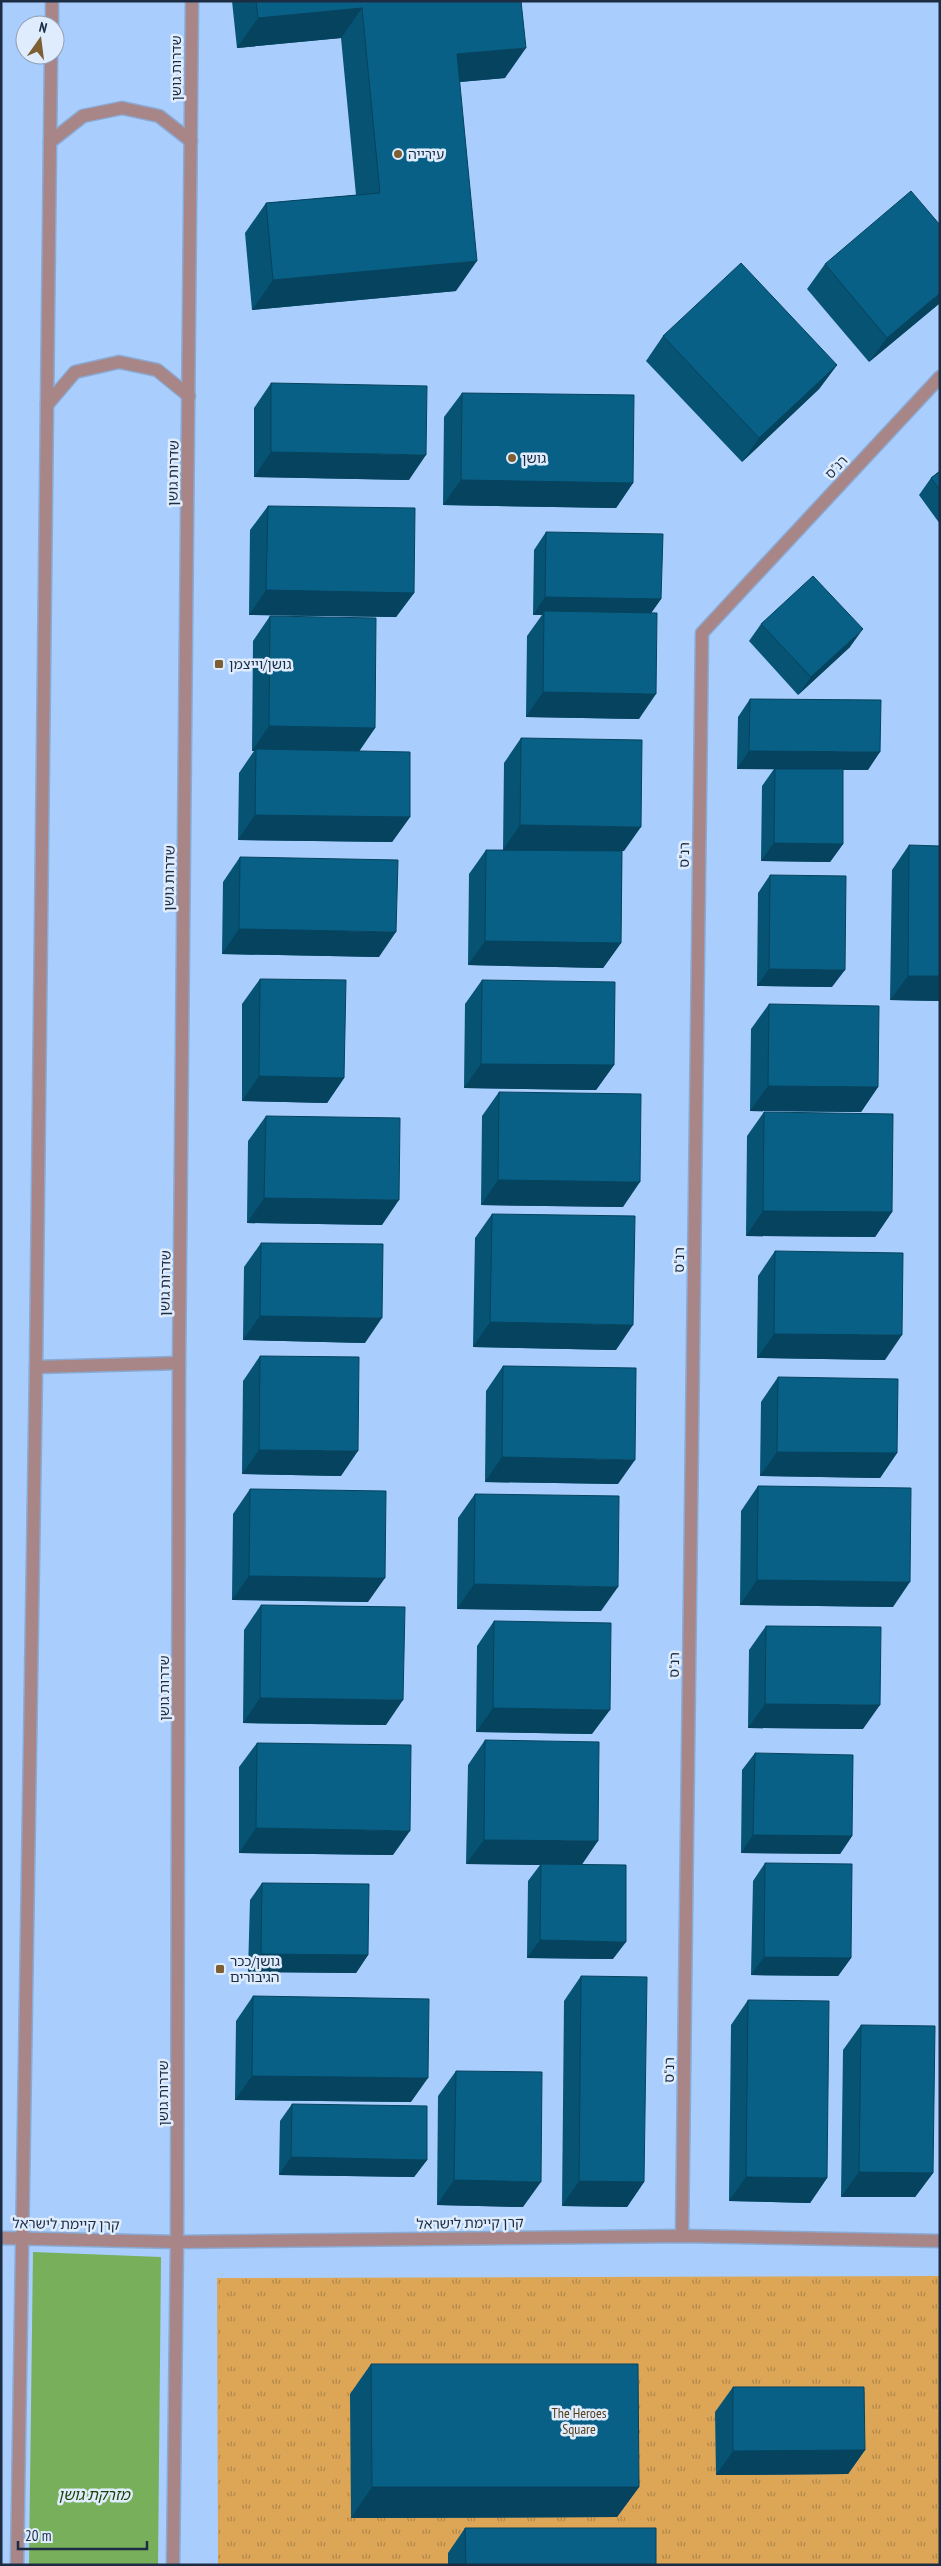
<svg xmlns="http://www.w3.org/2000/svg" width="941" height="2566" viewBox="0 0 941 2566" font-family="'PT Sans Narrow','Noto Sans Hebrew',sans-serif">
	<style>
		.park { fill: url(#park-tufts) }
		.water { fill: #78af5a }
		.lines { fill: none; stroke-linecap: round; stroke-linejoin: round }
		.minor-casing { stroke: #8aaad3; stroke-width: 15 }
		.minor { stroke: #a88586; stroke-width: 12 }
		.wall { fill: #075373 }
		.shaded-wall { fill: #06435e }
		.building { fill: #086086; stroke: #06435e }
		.poi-dot { fill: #7d5f33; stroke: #deecfe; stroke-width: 2 }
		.labels { text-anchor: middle; stroke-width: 5; stroke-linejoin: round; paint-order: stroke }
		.street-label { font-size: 14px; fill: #1b2c43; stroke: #deecfe }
		.poi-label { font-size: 14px; fill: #1b2c43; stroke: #deecfe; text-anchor: start }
		.park-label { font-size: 14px; fill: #573e18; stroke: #deecfe }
		.water-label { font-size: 15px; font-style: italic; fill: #1e4203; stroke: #deecfe }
	</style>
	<defs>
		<pattern id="park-tufts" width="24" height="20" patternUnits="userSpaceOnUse" patternTransform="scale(1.25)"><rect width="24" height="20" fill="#dca656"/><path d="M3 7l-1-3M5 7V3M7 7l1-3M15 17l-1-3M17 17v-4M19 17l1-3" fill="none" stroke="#b28749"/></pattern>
	</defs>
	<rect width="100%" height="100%" fill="#a9cdfc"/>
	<path class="park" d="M940 2276V2565H218L217 2278Z"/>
	<path class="water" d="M33 2252 161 2257 158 2565H29Z"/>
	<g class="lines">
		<defs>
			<g id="minor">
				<path d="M52 25V1"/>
				<path d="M50 142 83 116 122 108 159 116 191 141"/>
				<path d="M47 405 75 372 119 362 157 370 189 396"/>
				<path d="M36 1367 179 1363"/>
				<path d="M682 2236 702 633 940 377"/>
				<path d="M1 2238 177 2242 682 2236 940 2241"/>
				<path d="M17 2565 36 1367 51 55"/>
				<path d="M173 2565 177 2242 179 1363 192 1"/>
			</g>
		</defs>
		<use href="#minor" class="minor-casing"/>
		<use href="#minor" class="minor"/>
	</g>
	<g class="wall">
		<path d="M232 1H521L505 78 460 82 456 291 252 310 245 233 266 203 356 195 341 38 237 48Z"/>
		<path d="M825 264 940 303 869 362 807 289Z"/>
		<path d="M663 336 837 365 819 389 742 462 646 361Z"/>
		<path d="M271 383 409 480 254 477V408Z"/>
		<path d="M462 393 633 483 616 508 443 505 444 417Z"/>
		<path d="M940 471V524L919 495 931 478Z"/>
		<path d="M268 506 414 593 396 617 249 615 250 530Z"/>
		<path d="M546 532 661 599 651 613 639 719 526 717 527 636 542 615H533L534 550Z"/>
		<path d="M270 616 375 728 359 751 410 817 392 842 238 840 239 773 254 751H252L253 641Z"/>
		<path d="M761 624 850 647 798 695 749 641Z"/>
		<path d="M750 699 868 770H843V844L830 862 761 861 762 786 774 769H737L738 717Z"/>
		<path d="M521 738 624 851H622L621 943 603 968 468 965 469 874 486 850H503L504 763Z"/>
		<path d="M909 845 940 1001 890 1000 892 870Z"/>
		<path d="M240 857 379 957 222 954 223 882Z"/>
		<path d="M770 875 832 987 757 986 758 893Z"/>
		<path d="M260 979 344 1078 327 1103 242 1101V1004Z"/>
		<path d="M482 980 614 1065 596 1090 464 1088 465 1004Z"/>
		<path d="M769 1004 878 1087 861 1112 750 1111 751 1029Z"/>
		<path d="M499 1092 623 1207 481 1205 482 1116Z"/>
		<path d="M764 1112 892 1212 875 1237 746 1236 747 1136Z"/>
		<path d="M266 1116 382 1225 247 1223 248 1141Z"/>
		<path d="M492 1214 616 1350 473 1347 475 1238Z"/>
		<path d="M261 1243 365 1343 243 1340 244 1267Z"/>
		<path d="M775 1251 885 1360 757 1358 758 1276Z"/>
		<path d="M260 1356 341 1476 242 1474 243 1381Z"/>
		<path d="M503 1366 618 1484 485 1482 486 1391Z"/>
		<path d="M778 1377 897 1453 880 1478 760 1476 761 1402Z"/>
		<path d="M758 1486 893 1607 740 1605 741 1511Z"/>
		<path d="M250 1489 368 1602 232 1600 233 1514Z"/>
		<path d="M475 1494 601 1611 457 1609 458 1518Z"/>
		<path d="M261 1605 386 1725 243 1723 244 1630Z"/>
		<path d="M494 1621 592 1734 476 1732 477 1646Z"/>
		<path d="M766 1626 863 1729 748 1728 749 1650Z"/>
		<path d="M485 1740 581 1864 613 1959 527 1958 528 1881 540 1865 466 1864 468 1765Z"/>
		<path d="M257 1743 393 1855 239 1853V1767Z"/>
		<path d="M755 1753 852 1836 840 1854 741 1853 742 1770Z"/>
		<path d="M765 1863 851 1958 838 1976 751 1975 753 1881Z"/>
		<path d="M940 1869V1953H939Z"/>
		<path d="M262 1883 368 1955 356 1973 248 1972 250 1900Z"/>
		<path d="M581 1976 644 2182 627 2207 562 2206 564 2001Z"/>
		<path d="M253 1996 411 2102 235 2100 236 2021Z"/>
		<path d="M748 2000 827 2178 810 2203 729 2201 731 2025Z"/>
		<path d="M861 2025 933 2173 915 2197H841L843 2050Z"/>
		<path d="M456 2071 523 2207 437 2205 438 2096Z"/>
		<path d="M292 2104 427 2160 414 2177 279 2175 280 2121Z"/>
		<path d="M371 2364 639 2487 617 2517 351 2518 350 2394Z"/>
		<path d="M733 2387 865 2450 848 2474 716 2475 715 2412Z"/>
		<path d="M465 2528 656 2565H448V2553Z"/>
	</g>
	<g class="shaded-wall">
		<path d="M362 8 341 38 237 48 258 18Z"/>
		<path d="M526 48 505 78 436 84 457 54Z"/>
		<path d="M477 261 456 291 252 310 273 280Z"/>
		<path d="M940 293V303L869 362 887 338Z"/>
		<path d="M837 365 819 389 742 462 759 438Z"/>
		<path d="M271 452 426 455 409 480 254 477Z"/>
		<path d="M461 480 633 483 616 508 443 505Z"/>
		<path d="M266 590 414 593 396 617 249 615Z"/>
		<path d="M545 597 661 599 649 616 544 611 542 615H533Z"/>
		<path d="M863 629 850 647 798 695 811 677Z"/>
		<path d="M543 692 656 694 639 719 526 717Z"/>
		<path d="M269 726 375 728 358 753 256 749 254 751H252Z"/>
		<path d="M749 751 880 752 868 770 737 769Z"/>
		<path d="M255 815 410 817 392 842 238 840Z"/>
		<path d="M520 825 641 827 624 851 503 850Z"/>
		<path d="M774 843 843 844 830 862 761 861Z"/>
		<path d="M239 929 396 932 379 957 222 954Z"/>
		<path d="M485 941 621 943 603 968 468 965Z"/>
		<path d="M769 969 845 970 832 987 757 986Z"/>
		<path d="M908 976H940V1001L890 1000Z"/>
		<path d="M481 1064 614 1065 596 1090 464 1088Z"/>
		<path d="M259 1076 344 1078 327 1103 242 1101Z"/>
		<path d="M768 1086 878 1087 861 1112 750 1111Z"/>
		<path d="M498 1180 640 1182 623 1207 481 1205Z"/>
		<path d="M264 1198 399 1200 382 1225 247 1223Z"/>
		<path d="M763 1211 892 1212 875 1237 746 1236Z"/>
		<path d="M260 1316 382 1318 365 1343 243 1340Z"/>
		<path d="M490 1322 633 1325 616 1350 473 1347Z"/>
		<path d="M774 1334 902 1335 885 1360 757 1358Z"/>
		<path d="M259 1450 358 1451 341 1476 242 1474Z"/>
		<path d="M777 1452 897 1453 880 1478 760 1476Z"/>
		<path d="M502 1457 635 1460 618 1484 485 1482Z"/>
		<path d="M249 1576 385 1578 368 1602 232 1600Z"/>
		<path d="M757 1580 910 1582 893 1607 740 1605Z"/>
		<path d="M474 1584 618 1587 601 1611 457 1609Z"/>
		<path d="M260 1698 403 1700 386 1725 243 1723Z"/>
		<path d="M765 1704 880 1705 863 1729 748 1728Z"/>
		<path d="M493 1708 610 1710 592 1734 476 1732Z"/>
		<path d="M256 1828 410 1831 393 1855 239 1853Z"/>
		<path d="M753 1835 852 1836 840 1854 741 1853Z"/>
		<path d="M484 1840 598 1841 581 1866 541 1864 540 1865 466 1864Z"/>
		<path d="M540 1940 626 1942 613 1959 527 1958Z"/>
		<path d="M261 1954 368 1955 356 1973 248 1972Z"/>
		<path d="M764 1957 851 1958 838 1976 751 1975Z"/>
		<path d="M252 2076 428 2078 411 2102 235 2100Z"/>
		<path d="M291 2157 427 2160 414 2177 279 2175Z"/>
		<path d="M859 2172 933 2173 915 2197H841Z"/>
		<path d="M746 2177 827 2178 810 2203 729 2201Z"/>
		<path d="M454 2180 541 2182 523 2207 437 2205Z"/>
		<path d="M579 2181 644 2182 627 2207 562 2206Z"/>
		<path d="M865 2450 848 2474 716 2475 733 2451Z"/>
		<path d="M372 2487H639L617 2517 351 2518Z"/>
	</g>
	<g class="building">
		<path d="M256 1H521L526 48 457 54 477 261 273 280 266 203 380 193 362 8 258 18Z"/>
		<path d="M911 191 940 225V293L887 338 825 264Z"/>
		<path d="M741 263 837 365 759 438 663 336Z"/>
		<path d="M271 383 427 386 426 455 271 452Z"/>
		<path d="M462 393 634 395 633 483 461 480Z"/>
		<path d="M940 471V490L931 478Z"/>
		<path d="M268 506 415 508 414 593 266 590Z"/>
		<path d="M546 532 663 534 661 599 545 597Z"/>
		<path d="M813 576 863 629 811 677 761 624Z"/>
		<path d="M544 611 657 613 656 694 543 692Z"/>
		<path d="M270 616 376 618 375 728 269 726Z"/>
		<path d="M750 699 881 700 880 752 749 751Z"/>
		<path d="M521 738 642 740 641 827 520 825Z"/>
		<path d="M256 749 410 752V817L255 815Z"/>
		<path d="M775 769H843V844L774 843Z"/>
		<path d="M909 845 940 846V976H908Z"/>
		<path d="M486 850 622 851 621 943 485 941Z"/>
		<path d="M240 857 398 860 396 932 239 929Z"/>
		<path d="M770 875 846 876 845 970 769 969Z"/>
		<path d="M260 979 346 980 344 1078 259 1076Z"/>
		<path d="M482 980 615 982 614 1065 481 1064Z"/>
		<path d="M769 1004 879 1006 878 1087 768 1086Z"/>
		<path d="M499 1092 641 1094 640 1182 498 1180Z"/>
		<path d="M764 1112 893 1114 892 1212 763 1211Z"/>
		<path d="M266 1116 400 1118 399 1200 264 1198Z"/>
		<path d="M492 1214 635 1216 633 1325 490 1322Z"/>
		<path d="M261 1243 383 1244 382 1318 260 1316Z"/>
		<path d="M775 1251 903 1253 902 1335 774 1334Z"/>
		<path d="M260 1356 359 1357 358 1451 259 1450Z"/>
		<path d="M503 1366 636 1368 635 1460 502 1457Z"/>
		<path d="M778 1377 898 1379 897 1453 777 1452Z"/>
		<path d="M758 1486 911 1488 910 1582 757 1580Z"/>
		<path d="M250 1489 386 1491 385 1578 249 1576Z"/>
		<path d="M475 1494 619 1496 618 1587 474 1584Z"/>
		<path d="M261 1605 405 1607 403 1700 260 1698Z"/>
		<path d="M494 1621 611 1623 610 1710 493 1708Z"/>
		<path d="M766 1626 881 1627 880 1705 765 1704Z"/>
		<path d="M485 1740 599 1742 598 1841 484 1840Z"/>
		<path d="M257 1743 411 1745 410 1831 256 1828Z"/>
		<path d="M755 1753 853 1755 852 1836 753 1835Z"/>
		<path d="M765 1863 852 1864 851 1958 764 1957Z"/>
		<path d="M541 1864 626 1865V1942L540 1940Z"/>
		<path d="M262 1883 369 1884 368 1955 261 1954Z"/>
		<path d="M581 1976 647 1977 644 2182 579 2181Z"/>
		<path d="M253 1996 429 1999 428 2078 252 2076Z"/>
		<path d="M748 2000 829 2001 827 2178 746 2177Z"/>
		<path d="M861 2025 935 2026 933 2173 859 2172Z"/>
		<path d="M456 2071 542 2072 541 2182 454 2180Z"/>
		<path d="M292 2104 427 2106V2160L291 2157Z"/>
		<path d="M371 2364H638L639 2487H372Z"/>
		<path d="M733 2387H864L865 2450 733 2451Z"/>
		<path d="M465 2528H656V2565H466Z"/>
	</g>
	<g class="poi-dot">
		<circle cx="398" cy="154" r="5"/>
		<circle cx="512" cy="458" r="5"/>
		<rect x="214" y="659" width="10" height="10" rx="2.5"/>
		<rect x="215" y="1964" width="10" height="10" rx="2.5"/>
	</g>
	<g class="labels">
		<g class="street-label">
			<text transform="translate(176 68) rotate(-90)" y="5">שדרות גושן</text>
			<text transform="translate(836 467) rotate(-47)" y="5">רנ"ס</text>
			<text transform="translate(173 473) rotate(-89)" y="5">שדרות גושן</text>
			<text transform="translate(684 855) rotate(-89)" y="5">רנ"ס</text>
			<text transform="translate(169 878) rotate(-89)" y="5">שדרות גושן</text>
			<text transform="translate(679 1260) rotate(-89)" y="5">רנ"ס</text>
			<text transform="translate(165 1283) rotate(-89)" y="5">שדרות גושן</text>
			<text transform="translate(674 1665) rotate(-89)" y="5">רנ"ס</text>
			<text transform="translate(164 1688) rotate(-90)" y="5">שדרות גושן</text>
			<text transform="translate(669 2070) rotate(-89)" y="5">רנ"ס</text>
			<text transform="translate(163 2093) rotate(-90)" y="5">שדרות גושן</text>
			<text transform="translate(470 2223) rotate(-1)" y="5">קרן קיימת לישראל</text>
			<text transform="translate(66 2224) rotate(1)" y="5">קרן קיימת לישראל</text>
		</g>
		<g class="poi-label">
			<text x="408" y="159">עירייה</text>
			<text x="522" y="463">גושן</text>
			<text x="229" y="669">גושן/וייצמן</text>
			<text x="230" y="1966">גושן/ככר<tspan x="230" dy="16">הגיבורים</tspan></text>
		</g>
		<g class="park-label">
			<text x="579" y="2418">The Heroes<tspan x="579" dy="16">Square</tspan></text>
		</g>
		<g class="water-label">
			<text x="94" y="2500">מזרקת גושן</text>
		</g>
	</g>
	<rect width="941" height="2566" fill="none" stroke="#1b2c43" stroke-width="5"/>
	<g transform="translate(40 40) rotate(14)"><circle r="24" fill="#deecfe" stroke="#909fb3"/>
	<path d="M0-4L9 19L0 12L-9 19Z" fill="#7d5f33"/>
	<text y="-8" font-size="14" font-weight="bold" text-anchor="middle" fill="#1b2c43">N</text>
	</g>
	<path d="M18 2541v8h129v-8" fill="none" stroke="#1b2c43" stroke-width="2.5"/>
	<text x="25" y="2541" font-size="15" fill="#1b2c43" stroke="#deecfe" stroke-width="4" paint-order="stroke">20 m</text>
</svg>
